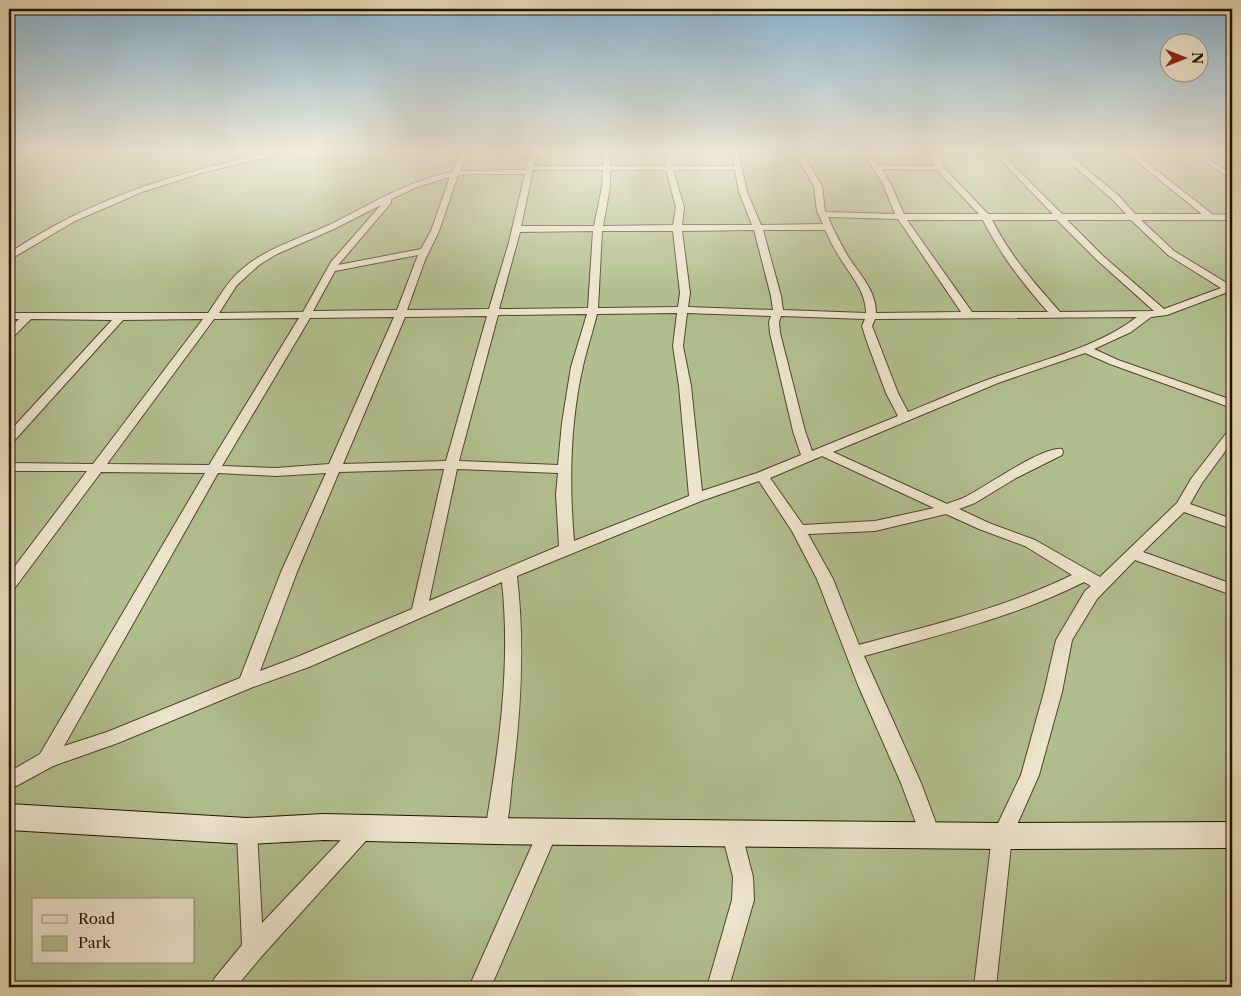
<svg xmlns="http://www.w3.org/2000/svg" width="1241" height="996" viewBox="0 0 1241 996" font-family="'Libre Caslon Text',serif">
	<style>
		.green { fill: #b1be8e; stroke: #6a6847; fill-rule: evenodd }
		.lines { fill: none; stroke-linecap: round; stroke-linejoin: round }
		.street-casing { stroke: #53442c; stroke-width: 2 }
		.secondary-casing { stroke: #231300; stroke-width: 2 }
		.street { fill: #ede4cd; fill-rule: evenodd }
		.secondary { fill: #ede4cd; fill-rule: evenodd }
	</style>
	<rect width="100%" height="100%" fill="#e3d6b2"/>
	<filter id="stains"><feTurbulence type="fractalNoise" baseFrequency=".004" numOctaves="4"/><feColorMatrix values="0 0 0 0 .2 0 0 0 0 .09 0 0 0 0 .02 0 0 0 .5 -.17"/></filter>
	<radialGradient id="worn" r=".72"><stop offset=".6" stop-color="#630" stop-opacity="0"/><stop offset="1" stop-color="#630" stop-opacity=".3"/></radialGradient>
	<path class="green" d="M9 151H1232V987H9ZM34 900H194V962H34Z"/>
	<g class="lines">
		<defs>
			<g id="street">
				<path d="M278 151H293L201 173 142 192 75 221 9 260V253C95 196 179 172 278 151Z"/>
				<path d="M461 151H468L460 171 526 170 530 151H538L534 166H603V151H611L610 166H665L667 151H675L673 166H735L731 151H738L747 192 761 225 823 224 817 211 814 186 801 164 797 151H805L809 164 822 186 825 212 895 214 882 182 862 151H869L878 165 934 166 929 151H937L943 167 988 214H1053L992 151H999L1062 214H1126L1113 200 1057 151H1065L1119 196 1135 214H1202L1124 151H1132L1212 214 1232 215V220H1141L1174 251 1230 285 1232 284V293L1228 292 1167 315 1151 317 1131 332 1094 349 1118 360 1232 400V408L1110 364 1085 353 998 383 833 452 947 504C953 501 960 500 965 497 984 488 1044 445 1062 449L1063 452 1062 455 1016 478 975 503 959 509 989 523 1035 540 1100 577 1177 503 1191 479 1228 431 1232 430V442L1202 483 1190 504 1232 519V529L1184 512 1143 552 1232 584V595L1135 560 1097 599 1072 640 1062 692 1039 775 1012 836 996 987H974L992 836 1021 775 1044 692 1056 640 1085 591 1091 586 1084 582C1015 617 938 635 864 656L921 783 940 834 937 840 930 843 923 840 920 834 901 783 858 685 817 579 792 531 759 481 701 501 517 576C525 645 521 713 512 781 510 799 510 821 502 837L495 840 488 837 485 831C499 749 511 666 502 582L309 667 253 687 118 743 53 766 9 790V772L40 754 205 473 101 472 14 589 9 590V574L87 471H9V463L93 464 203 319 123 320 13 442 9 443V432L112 320 31 319 13 337 9 338V329L19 319H9V313H208C219 298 226 283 241 270 266 248 299 239 329 225 370 205 407 181 452 172ZM882 169 937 170 979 214H904L892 187ZM533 170H603L602 187 594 226H521ZM610 170H666L676 207 673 225 603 226 610 187ZM673 170H735L739 192 752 225H682L684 207ZM474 174H525L509 242 489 309 407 310 425 260 439 231 458 175ZM450 177 431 231 421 249 338 265 391 203V199L417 187ZM381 205 331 262 303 312 219 313 237 285 259 265 277 254 334 229ZM828 217 898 219 961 312 876 313C876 291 861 276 849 258 841 245 834 231 828 217ZM907 220H983C1002 257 1021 281 1048 312H972ZM992 220H1057L1097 260 1154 311 1060 312C1032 280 1011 257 992 220ZM1067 220H1131L1168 255 1221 288 1164 309 1103 256ZM754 230 771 296 773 310 688 307 690 293 682 231ZM763 230H825C830 240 835 251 842 261 852 277 866 292 866 313L783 310 781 296ZM593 231 588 308 499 309 520 232ZM602 231H673L680 293 678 307 598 308ZM418 255 397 310 313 311 335 271ZM677 313 673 346 679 386 689 496 574 541C569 483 570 423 583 366 587 348 593 331 597 314ZM687 313 771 316 769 322 770 333 793 431 801 455 757 473 702 491 691 386 683 346ZM587 314 571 367 562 423 558 465 459 461 498 315ZM487 316 446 461 343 464 405 317ZM781 316 865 319 862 326 866 339 886 393 898 416 812 451 805 431 780 333 779 322ZM394 317 329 464 276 468 222 466 310 318ZM1137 317C1099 346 1049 358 1004 374 971 385 940 399 908 412L898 393 872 326 875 319ZM299 318 209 465 107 464 214 319ZM822 456 934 508 875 521 803 525 770 478ZM444 469 412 609 297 657 260 671 297 572 339 472ZM457 469 558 473 556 494 559 546 429 601ZM218 473 276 476 326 473 281 572 240 678 107 732 64 746ZM946 514 979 529 1025 546 1072 575C1005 608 931 625 859 645L833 579 808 534 875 531Z"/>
				<path d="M1190 151H1198L1232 175V180Z"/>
				<path d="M365 819 372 822 375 828 372 834 261 957 236 987H211L214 979 242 945 237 831 240 825 247 822 254 825 257 831 262 923 358 822Z"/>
				<path d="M548 822 555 825 558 831 491 987H469L541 825Z"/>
				<path d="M732 825 739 828 742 834 753 877 754 900 729 987H707L732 900 733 877 722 834 725 828Z"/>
			</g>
			<path id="secondary" d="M9 804 247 818 324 814 495 818 1002 823 1232 822V848L1002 849 495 844 324 840 247 844 9 830Z"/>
		</defs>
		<use href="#street" class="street-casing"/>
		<use href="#secondary" class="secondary-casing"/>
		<use href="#street" class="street"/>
		<use href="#secondary" class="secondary"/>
	</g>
	<linearGradient id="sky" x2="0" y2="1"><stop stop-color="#88b5d4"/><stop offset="0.52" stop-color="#f2eddc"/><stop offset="1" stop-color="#f2eddc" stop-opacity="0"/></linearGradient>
	<rect width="1241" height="291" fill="url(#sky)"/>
	<rect width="1241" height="996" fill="none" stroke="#e3d6b2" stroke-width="30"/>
	<rect x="10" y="10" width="1221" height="976" fill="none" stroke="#231300" stroke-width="2.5"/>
	<rect x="15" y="15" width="1211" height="966" fill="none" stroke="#231300"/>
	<rect x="32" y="898" width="162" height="65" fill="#ede4cd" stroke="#9c907b"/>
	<rect x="42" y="915" width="25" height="8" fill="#ede4cd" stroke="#9c907b"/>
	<text x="78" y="924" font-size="15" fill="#231300">Road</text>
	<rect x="42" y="936" width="25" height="15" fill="#b1be8e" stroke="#9c907b"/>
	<text x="78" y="948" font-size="15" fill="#231300">Park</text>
	<g transform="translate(1184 58) rotate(90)"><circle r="24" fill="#ede4cd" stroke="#9c907b"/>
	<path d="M0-4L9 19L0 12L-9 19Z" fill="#8f2418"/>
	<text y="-8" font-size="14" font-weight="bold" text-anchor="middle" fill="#231300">N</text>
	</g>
	<rect width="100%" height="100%" filter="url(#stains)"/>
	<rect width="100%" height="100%" fill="url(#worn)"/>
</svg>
